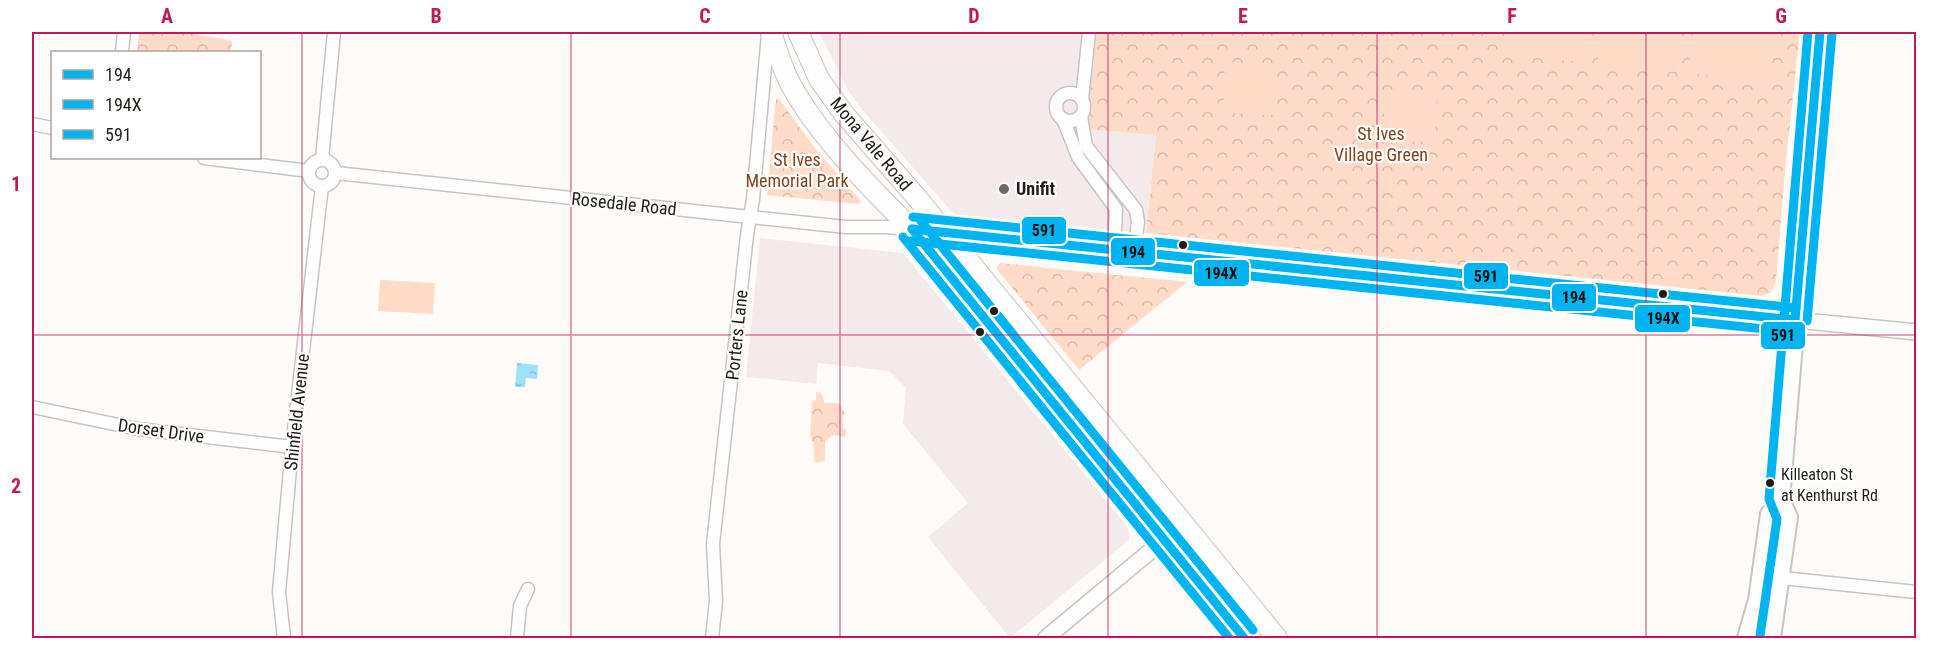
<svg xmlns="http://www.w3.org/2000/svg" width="1948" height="670" viewBox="0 0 1948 670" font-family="'Roboto Condensed',sans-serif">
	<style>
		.commercial { fill: #f4eaec }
		.forest { fill: url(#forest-crowns) }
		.pitch { fill: #ffdbc8 }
		.water { fill: url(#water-ripples) }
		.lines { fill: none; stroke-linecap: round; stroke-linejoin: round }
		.minor-casing { stroke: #c9c4c1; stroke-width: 15 }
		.tertiary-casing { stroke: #c9c4c1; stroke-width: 18 }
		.secondary-casing { stroke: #c9c4c1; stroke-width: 20 }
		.trunk-casing { stroke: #c9c4c1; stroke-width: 22 }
		.minor { stroke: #fffefe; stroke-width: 12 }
		.tertiary { stroke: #fffefe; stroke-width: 15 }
		.secondary { stroke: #fffefe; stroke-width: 16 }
		.trunk { stroke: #fffefe; stroke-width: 20 }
		.bus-1-casing { stroke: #fff; stroke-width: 14 }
		.bus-2-casing { stroke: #fff; stroke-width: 14 }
		.bus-3-casing { stroke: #fff; stroke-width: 14 }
		.bus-1 { stroke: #00b5ef; stroke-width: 9 }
		.bus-2 { stroke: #00b5ef; stroke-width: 9 }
		.bus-3 { stroke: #00b5ef; stroke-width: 9 }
		.grid { fill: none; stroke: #c2185b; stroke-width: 1.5; stroke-opacity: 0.55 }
		.poi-dot { fill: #6f6966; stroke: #fff; stroke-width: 2 }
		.bus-dot { fill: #221b17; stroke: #fff; stroke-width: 2 }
		.labels { text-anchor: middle; stroke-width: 4.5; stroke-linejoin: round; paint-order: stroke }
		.bus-label { font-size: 16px; fill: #221b17; stroke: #fff; text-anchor: start }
		.park-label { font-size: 18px; fill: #82421a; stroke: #fff }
		.street-label { font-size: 18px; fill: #221b17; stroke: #fff }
		.poi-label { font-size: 18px; font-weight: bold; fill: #221b17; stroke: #fff; text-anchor: start }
		.line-badge { stroke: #fff; stroke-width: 2 }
		.pale-badge-label { font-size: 16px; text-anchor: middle; font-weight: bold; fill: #111 }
		.neatline { fill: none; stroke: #c2185b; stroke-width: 2 }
		.grid-label { font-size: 20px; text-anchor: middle; font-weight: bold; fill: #c2185b }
	</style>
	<defs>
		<pattern id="forest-crowns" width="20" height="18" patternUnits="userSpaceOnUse" patternTransform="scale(1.5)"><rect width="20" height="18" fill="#ffdbc8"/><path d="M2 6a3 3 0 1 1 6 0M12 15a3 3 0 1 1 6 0" fill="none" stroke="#dabbab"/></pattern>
		<pattern id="water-ripples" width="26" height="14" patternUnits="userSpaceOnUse" patternTransform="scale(1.5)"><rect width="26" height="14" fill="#a1e1f6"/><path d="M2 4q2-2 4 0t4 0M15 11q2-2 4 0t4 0" fill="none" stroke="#8ac0d2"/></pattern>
	</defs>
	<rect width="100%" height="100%" fill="#fefbf9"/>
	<g class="commercial">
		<path d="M819 32H1096L1086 129 1156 134 1146 233 960 216 952 212 859 106 847 89Z"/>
		<path d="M760 238 903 253 1126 525 1129 532V539L1124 544 1010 638 928 537 968 503 903 424 906 388 889 371 818 363 816 384 746 377Z"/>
	</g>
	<g class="forest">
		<path d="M139 32H185L232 41 231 52H137Z"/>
		<path d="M1096 32H1800L1786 160 1776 281 1771 292 1762 296 1146 233 1156 135 1086 129Z"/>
		<path d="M776 99H779L815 148 861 201 859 204 767 195Z"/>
		<path d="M1000 263 1187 282 1079 370 996 268Z"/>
		<path d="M816 392 821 393 825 403H839L845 414 842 417 843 429H846L845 437 833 435 825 442V461L815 463 813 442 810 436 812 401 816 400Z"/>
	</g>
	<g class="pitch">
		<path d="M1509 32H1590L1587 63 1507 55Z"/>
		<path d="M1600 32H1681L1677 72 1597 64Z"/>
		<path d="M1693 32H1774L1769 82 1688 73Z"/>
		<path d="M1225 62 1278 65 1275 115 1223 113Z"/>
		<path d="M1385 89 1437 92 1435 142 1383 140Z"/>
		<path d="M380 280 435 283 433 314 378 311Z"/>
	</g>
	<path class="water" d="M517 363 538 365 537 379 526 378 525 387H515Z"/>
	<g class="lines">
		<defs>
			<g id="minor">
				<path d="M122 52 124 32"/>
				<circle cx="1070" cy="107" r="14"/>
				<path d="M1082 99 1089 32"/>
				<path d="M1081 117 1086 146 1136 210 1138 222 1134 253"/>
				<path d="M1063 119 1078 157 1116 209 1114 251"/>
				<path d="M32 124 52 128"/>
				<path d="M204 158 309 171"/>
				<path d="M322 159 334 32"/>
				<circle cx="322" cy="173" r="13"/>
				<path d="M336 173 750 217 846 227H886L911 229"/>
				<path d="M32 407 138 429 292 447"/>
				<path d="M1781 585 1782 578 1916 592"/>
				<path d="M284 638 279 592 292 447 322 186"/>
				<path d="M517 638 520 606 528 589"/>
				<path d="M712 638 716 601 713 544 747 235 753 199 768 34"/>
				<path d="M1759 638 1762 620V598"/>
			</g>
			<g id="tertiary">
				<path d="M912 229 1287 269 1916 332"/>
				<path d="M1046 638 1183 524"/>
			</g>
			<g id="secondary">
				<path d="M1746 638 1757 600 1769 514 1781 500"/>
				<path d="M1772 638 1789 517 1781 500 1820 32"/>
			</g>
			<g id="trunk">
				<path d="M771 32C776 48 781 64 788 79 814 131 871 189 912 229L1244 638"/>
				<path d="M798 32 819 79 844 114 918 199 1277 638"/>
			</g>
		</defs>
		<use href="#minor" class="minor-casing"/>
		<use href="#tertiary" class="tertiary-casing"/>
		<use href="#secondary" class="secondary-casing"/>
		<use href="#trunk" class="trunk-casing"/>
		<use href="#minor" class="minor"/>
		<use href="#tertiary" class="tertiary"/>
		<use href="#secondary" class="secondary"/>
		<use href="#trunk" class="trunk"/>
		<defs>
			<g id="bus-1">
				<path d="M912 229 1795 320"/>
				<path d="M912 229 1244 638"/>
				<path d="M1795 320 1820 32"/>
			</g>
			<g id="bus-2">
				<path d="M903 237 1229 638"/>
				<path d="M911 241 1794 332"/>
				<path d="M1807 321 1832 33"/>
			</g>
			<g id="bus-3">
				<path d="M913 217 1796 308"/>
				<path d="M921 221 1253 630"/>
				<path d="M1760 636 1777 519 1769 499 1808 32"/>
			</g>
		</defs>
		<use href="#bus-1" class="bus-1-casing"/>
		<use href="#bus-2" class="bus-2-casing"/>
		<use href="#bus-3" class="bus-3-casing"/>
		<use href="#bus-1" class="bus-1"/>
		<use href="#bus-2" class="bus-2"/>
		<use href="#bus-3" class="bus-3"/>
	</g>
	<path class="grid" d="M302 32V638M571 32V638M840 32V638M1108 32V638M1377 32V638M1646 32V638M32 335H1916"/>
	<circle class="poi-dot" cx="1004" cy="189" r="6"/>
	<g class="bus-dot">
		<circle cx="1183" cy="245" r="5"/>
		<circle cx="1663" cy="294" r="5"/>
		<circle cx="994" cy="311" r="5"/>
		<circle cx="980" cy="332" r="5"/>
		<circle cx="1770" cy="483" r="5"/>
	</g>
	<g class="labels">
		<g class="bus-label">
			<text x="1781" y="480">Killeaton St<tspan x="1781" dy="21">at Kenthurst Rd</tspan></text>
		</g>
		<g class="park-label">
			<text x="1381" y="140">St Ives<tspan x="1381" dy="21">Village Green</tspan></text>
			<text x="797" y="166">St Ives<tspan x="797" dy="21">Memorial Park</tspan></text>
		</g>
		<g class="street-label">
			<text transform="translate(871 144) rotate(50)" y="6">Mona Vale Road</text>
			<text transform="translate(624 204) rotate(6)" y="6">Rosedale Road</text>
			<text transform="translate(737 335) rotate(-84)" y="6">Porters Lane</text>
			<text transform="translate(297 412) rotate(-84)" y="6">Shinfield Avenue</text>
			<text transform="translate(161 431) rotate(8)" y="6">Dorset Drive</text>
		</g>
		<g class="poi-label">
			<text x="1016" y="195">Unifit</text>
		</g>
	</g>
	<g class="line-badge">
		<rect x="1021" y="216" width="46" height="29" rx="6" fill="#00b5ef"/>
		<rect x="1110" y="237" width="46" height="29" rx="6" fill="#00b5ef"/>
		<rect x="1193" y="259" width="57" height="28" rx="6" fill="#00b5ef"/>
		<rect x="1463" y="262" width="46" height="28" rx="6" fill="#00b5ef"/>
		<rect x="1551" y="283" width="46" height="29" rx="6" fill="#00b5ef"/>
		<rect x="1634" y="304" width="57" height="29" rx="6" fill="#00b5ef"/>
		<rect x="1760" y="321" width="46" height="29" rx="6" fill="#00b5ef"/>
	</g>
	<g class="pale-badge-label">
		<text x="1044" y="236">591</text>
		<text x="1133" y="258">194</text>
		<text x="1221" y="279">194X</text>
		<text x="1486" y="282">591</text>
		<text x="1574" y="303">194</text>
		<text x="1663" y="324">194X</text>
		<text x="1783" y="341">591</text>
	</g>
	<rect width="1948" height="670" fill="none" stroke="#ffffff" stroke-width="66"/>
	<rect x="51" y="51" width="210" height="108" fill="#ffffff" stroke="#a7a4a2" stroke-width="1.5"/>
	<rect x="63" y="70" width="30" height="9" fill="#00b5ef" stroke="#a7a4a2" stroke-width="1.5"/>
	<text x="105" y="81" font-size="18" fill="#221b17">194</text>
	<rect x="63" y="100" width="30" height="9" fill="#00b5ef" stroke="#a7a4a2" stroke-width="1.5"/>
	<text x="105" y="111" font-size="18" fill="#221b17">194X</text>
	<rect x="63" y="130" width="30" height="9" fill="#00b5ef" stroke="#a7a4a2" stroke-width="1.5"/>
	<text x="105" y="141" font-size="18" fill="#221b17">591</text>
	<rect x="33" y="33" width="1882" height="604" class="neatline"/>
	<g class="grid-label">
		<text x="167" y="23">A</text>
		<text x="436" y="23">B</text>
		<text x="705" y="23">C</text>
		<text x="974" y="23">D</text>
		<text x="1243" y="23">E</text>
		<text x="1512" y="23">F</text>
		<text x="1781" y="23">G</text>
		<text x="16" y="191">1</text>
		<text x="16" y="493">2</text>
	</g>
</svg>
